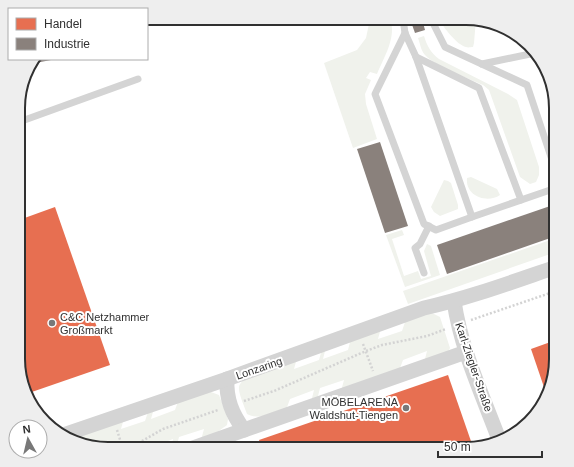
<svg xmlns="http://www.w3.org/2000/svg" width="574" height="467" viewBox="0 0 574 467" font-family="Helvetica,sans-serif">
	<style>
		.green { fill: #f0f2ec }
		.shops { fill: #e76f51 }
		.industry { fill: #8a817c }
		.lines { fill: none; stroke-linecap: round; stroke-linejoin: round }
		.path { stroke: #d3d3d3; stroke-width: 2.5; stroke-dasharray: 2 2; stroke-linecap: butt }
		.lane { stroke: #d4d4d4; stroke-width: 7 }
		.street { stroke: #d4d4d4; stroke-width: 15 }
		.poi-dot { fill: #787878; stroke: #fff; stroke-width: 1.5 }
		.labels { text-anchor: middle; stroke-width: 4; stroke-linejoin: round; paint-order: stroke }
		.poi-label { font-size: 11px; fill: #303030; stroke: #fff; text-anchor: start }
		.street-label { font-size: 11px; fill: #303030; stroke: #fff }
		.rim { fill: none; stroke: #303030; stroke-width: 2 }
	</style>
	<rect width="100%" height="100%" fill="#fff"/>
	<g class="green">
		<path d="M471 18 476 19 474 43 473 47C471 47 468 48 466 47 457 45 443 27 439 19Z"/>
		<path d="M370 19H390C397 37 384 57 377 74L370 72 366 78 371 80 365 94 366 104 377 139 353 148 324 63 357 50 366 38Z"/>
		<path d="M424 36C427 46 431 53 439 59L508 94 517 100 539 167V175L536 182 530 184 520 177 489 90 483 85C468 78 436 67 425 55 421 51 420 43 418 38Z"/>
		<path d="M471 177 497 189 500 195C487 204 465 196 467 178Z"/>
		<path d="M444 180 448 181 451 183 458 205V209L440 216 434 212 431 207Z"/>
		<path d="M402 230 404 235 392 239 404 276 418 271 421 279 431 276 424 251 427 244 431 246 440 275 405 287 386 235Z"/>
		<path d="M556 238V252L408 304 403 291Z"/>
		<path d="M432 313 440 317 450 348 447 354 424 363 427 351 403 360 399 371 341 391 344 380 320 388 317 400 311 402 314 390 290 399 286 410C275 414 259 420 247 414 245 408 238 393 239 387 240 375 286 362 297 358L294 369 319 360 322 349 326 347 323 359 348 350 351 338 381 328 378 339 402 331 406 319Z"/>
		<path d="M211 392 219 395 228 419 227 425 216 433 201 440 204 429 179 437 176 449H171L173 439 148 449H103L74 442 68 439 124 418 121 429 145 421 149 409 154 408 151 419 175 410 179 399Z"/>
	</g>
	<g class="shops">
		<path d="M55 207 110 365 26 394 18 365 19 220Z"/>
		<path d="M556 340V365L549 393 547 396 531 349Z"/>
		<path d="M448 375 473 447 466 449H262L259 440Z"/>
	</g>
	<g class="industry">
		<path d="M410 19H422L425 30 415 33Z"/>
		<path d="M34 59H51V60L30 64Z"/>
		<path d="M555 103 556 108V121L551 105Z"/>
		<path d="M380 142 408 226 385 233 357 149Z"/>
		<path d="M556 204V236L447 274 437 245Z"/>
	</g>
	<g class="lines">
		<g class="path">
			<path d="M471 320 556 291"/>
			<path d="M363 344 373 371"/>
			<path d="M244 401 274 391 366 351 382 345 427 336 446 329"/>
			<path d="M117 430 123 449"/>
			<path d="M128 449 163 429 218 410"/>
		</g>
		<g class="lane">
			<path d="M403 19 405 33 416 57 472 217 556 188"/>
			<path d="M431 19 445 47 527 85 556 172"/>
			<path d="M405 33 375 94 424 224 436 230 472 217"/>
			<path d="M416 57 479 88 521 200"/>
			<path d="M482 64 535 53"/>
			<path d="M19 122 138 79"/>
			<path d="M424 273 415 248 420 244 429 226"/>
		</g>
		<g class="street">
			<path d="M454 301C461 350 483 396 500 442"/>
			<path d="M227 379C226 399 232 414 244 430"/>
			<path d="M63 435 227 379 424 308C469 298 512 282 556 267"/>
			<path d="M190 449 466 352"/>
		</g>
	</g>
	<g class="poi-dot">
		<circle cx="52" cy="323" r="4"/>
		<circle cx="406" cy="408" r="4"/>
	</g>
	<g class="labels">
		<g class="poi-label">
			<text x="60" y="321">C&amp;C Netzhammer<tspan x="60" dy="13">Großmarkt</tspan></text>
			<text x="398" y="406" text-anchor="end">MÖBELARENA<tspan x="398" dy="13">Waldshut-Tiengen</tspan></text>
		</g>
		<g class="street-label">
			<text transform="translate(474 367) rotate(71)" y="4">Karl-Ziegler-Straße</text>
			<text transform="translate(259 368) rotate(-19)" y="4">Lonzaring</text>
		</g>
	</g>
	<path d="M0 0H574V467H0ZM108 25H466A83 83 0 0 1 549 108V359A83 83 0 0 1 466 442H108A83 83 0 0 1 25 359V108A83 83 0 0 1 108 25Z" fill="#eee" fill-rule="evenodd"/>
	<path class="rim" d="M108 25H466A83 83 0 0 1 549 108V359A83 83 0 0 1 466 442H108A83 83 0 0 1 25 359V108A83 83 0 0 1 108 25Z"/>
	<rect x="8" y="8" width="140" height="52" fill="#ffffff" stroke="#acacac"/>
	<rect x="16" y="18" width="20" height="12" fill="#e76f51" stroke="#acacac"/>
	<text x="44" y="28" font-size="12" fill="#303030">Handel</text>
	<rect x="16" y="38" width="20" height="12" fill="#8a817c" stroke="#acacac"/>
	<text x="44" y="48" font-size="12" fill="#303030">Industrie</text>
	<g transform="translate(28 439) rotate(352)"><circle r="19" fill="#ffffff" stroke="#acacac"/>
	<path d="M0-3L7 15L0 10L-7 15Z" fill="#787878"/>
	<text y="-6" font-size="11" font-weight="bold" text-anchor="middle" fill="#303030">N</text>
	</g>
	<path d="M438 451v6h104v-6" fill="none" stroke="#303030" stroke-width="2"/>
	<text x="444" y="451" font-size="12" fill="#303030" stroke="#ffffff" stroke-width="3" paint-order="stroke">50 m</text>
</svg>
